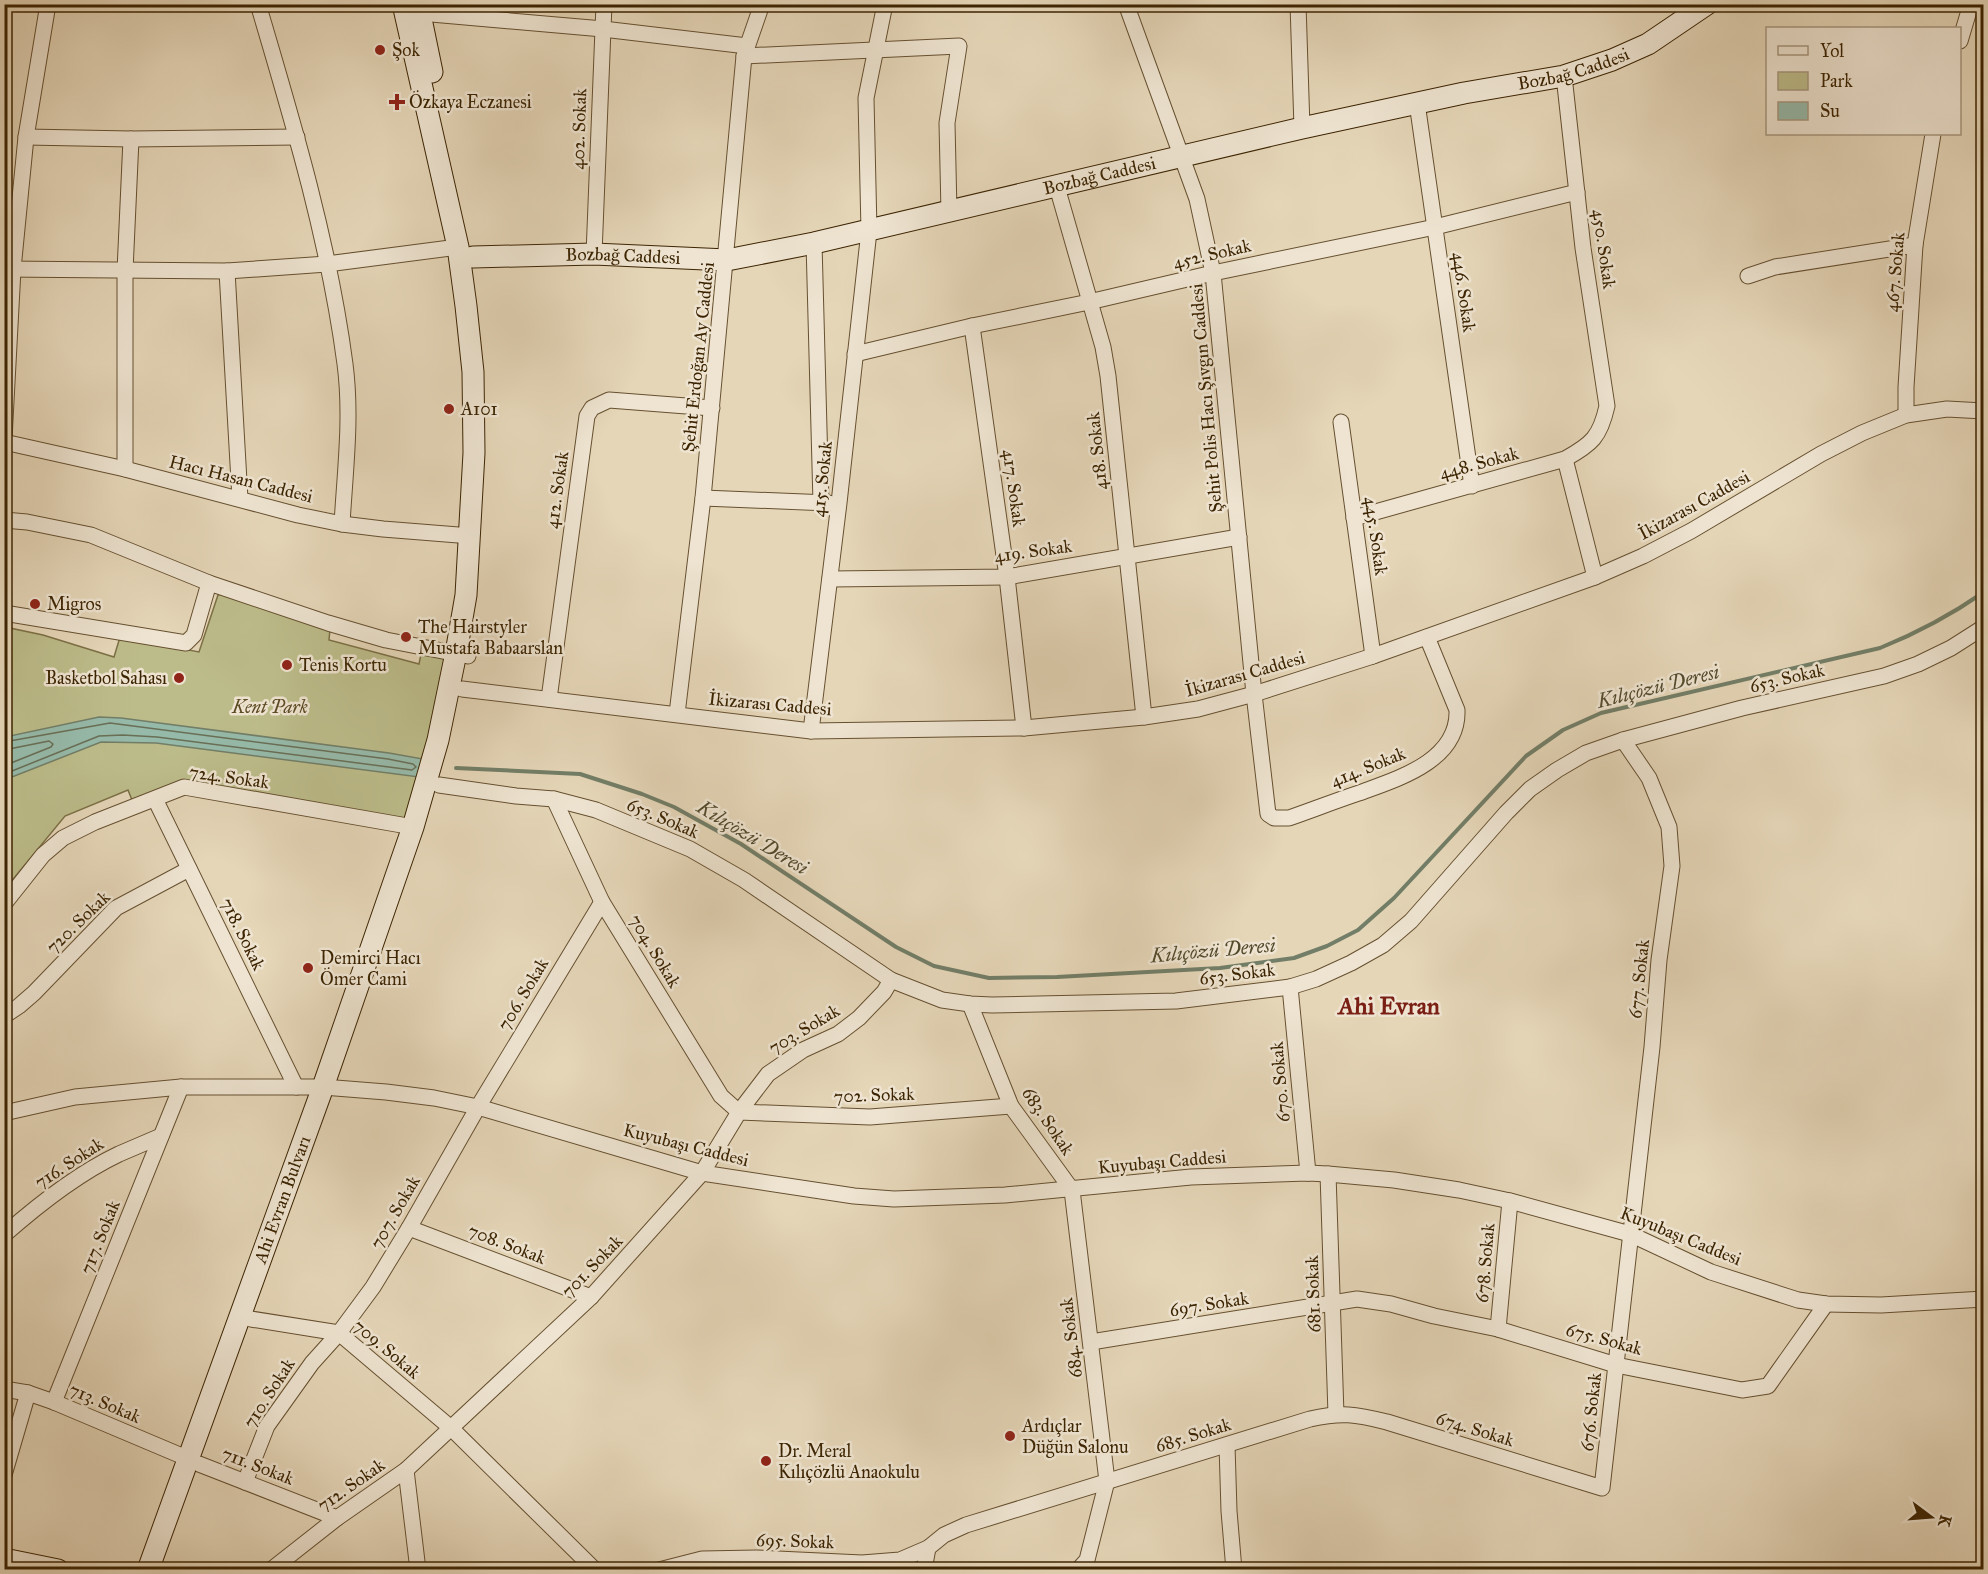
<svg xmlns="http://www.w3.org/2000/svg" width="1988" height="1574" viewBox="0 0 1988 1574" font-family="'IM FELL Great Primer',serif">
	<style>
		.green { fill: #bcbc8a; stroke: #7c7046; stroke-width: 1.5 }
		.water { fill: #96baaa; stroke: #727e67; stroke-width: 1.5 }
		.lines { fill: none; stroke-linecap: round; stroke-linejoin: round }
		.shore { stroke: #696f56; stroke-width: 1.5 }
		.stream { stroke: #727e67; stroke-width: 4 }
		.street-casing { stroke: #665030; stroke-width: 17 }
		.secondary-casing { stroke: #3c2402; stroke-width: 23 }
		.street { stroke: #eee4d1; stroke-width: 15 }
		.secondary { stroke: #eee4d1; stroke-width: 21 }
		.poi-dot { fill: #8f2418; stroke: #eee4d1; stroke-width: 2 }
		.labels { text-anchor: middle; stroke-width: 5; stroke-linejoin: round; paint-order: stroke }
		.poi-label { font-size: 18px; fill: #3c2402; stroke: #eee4d1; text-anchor: start }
		.street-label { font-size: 18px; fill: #3c2402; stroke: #eee4d1 }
		.park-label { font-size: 18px; font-style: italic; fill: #5c4a24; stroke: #eee4d1 }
		.water-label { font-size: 20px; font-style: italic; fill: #524a2c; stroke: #eee4d1 }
		.district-label { font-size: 24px; font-weight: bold; fill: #7a1f14; stroke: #eee4d1 }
	</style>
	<rect width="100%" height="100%" fill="#e5d6b8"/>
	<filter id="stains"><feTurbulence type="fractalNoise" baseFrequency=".00333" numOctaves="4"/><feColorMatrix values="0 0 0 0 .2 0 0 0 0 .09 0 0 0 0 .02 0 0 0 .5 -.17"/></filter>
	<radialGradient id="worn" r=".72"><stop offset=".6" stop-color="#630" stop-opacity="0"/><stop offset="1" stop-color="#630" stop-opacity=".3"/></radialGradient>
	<path class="green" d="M227 593 330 629 329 640 419 664 421 654 445 658 447 662 409 819 182 782 132 800 128 790 65 816 5 889V627L43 635 114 657 120 637 199 652 218 595Z"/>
	<path class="water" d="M99 717 121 718 389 753 423 759 419 777 156 743 101 742 12 777 5 776V737Z"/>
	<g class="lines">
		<g class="shore">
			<path d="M4 742 110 723 388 759 413 764 416 767 412 770 157 737 123 735 99 736 12 771H4"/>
			<path d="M4 750 49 741 53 744 51 747 11 763H4"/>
		</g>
		<path class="stream" d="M456 768 580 774 642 794 674 807 741 844 896 947 934 966 989 978 1057 977 1220 968 1294 958 1327 946 1358 930 1394 898 1526 756 1563 730 1601 713 1880 648C1917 633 1951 615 1984 592"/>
		<defs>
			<g id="street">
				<path d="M258 4C293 122 329 242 345 364 352 417 345 471 342 524"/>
				<path d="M1126 4 1197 199 1213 273 1254 694 1268 814 1274 818H1289C1312 810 1335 801 1359 793 1397 779 1459 761 1457 710L1427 637"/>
				<path d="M1298 4 1302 128"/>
				<path d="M420 13 603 29 747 46"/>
				<path d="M1960 41 1971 4"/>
				<path d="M744 56 959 46 947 123 949 212"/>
				<path d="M1417 103 1472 486"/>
				<path d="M26 137 131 139 297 137"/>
				<path d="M1057 187 1103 347 1108 376 1144 717"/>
				<path d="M814 243 821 503"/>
				<path d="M594 254 604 4"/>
				<path d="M4 269 227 271 327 264 458 247"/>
				<path d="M227 271 240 499"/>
				<path d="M1748 276 1775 267 1915 245"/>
				<path d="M972 326 1007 577 1024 728"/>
				<path d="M855 354 972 326 1089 302 1213 273 1435 227 1577 192"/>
				<path d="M1906 415V387L1915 245 1933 134"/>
				<path d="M1341 422 1373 656"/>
				<path d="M4 439 13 269 26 137 48 4"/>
				<path d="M4 442 125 469 298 515 342 524 383 529 471 536"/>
				<path d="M1565 459 1595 577"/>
				<path d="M125 469V271L131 139"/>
				<path d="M703 498 829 503"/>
				<path d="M1354 518 1565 459C1592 444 1600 437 1607 406L1583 248 1564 76"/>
				<path d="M4 520 27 522 91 535 209 583"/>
				<path d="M830 579 1007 577 1239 537"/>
				<path d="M4 613 186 643 194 635 209 583 328 623 386 640 468 656"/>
				<path d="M462 689 811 731 1024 728 1144 717 1198 709 1254 694 1373 656 1595 577 1643 556 1691 531 1821 454 1862 433 1906 415 1947 409 1984 411"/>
				<path d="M549 699 587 416 592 408 609 400 712 408"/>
				<path d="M677 714 703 498 744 56 762 4"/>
				<path d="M811 731 839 503 869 231 866 98 885 4"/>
				<path d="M439 785 516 796 554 799 596 810 690 849 744 880 891 980 942 1000 970 1004 992 1005 1176 1001 1290 987 1316 979 1351 963 1383 945 1411 921 1506 813 1530 789 1557 770 1586 753 1623 740 1742 708 1884 676 1918 664 1951 648 1984 627"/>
				<path d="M155 799 296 1087"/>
				<path d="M554 799 602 902 721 1096 739 1112"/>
				<path d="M4 904 43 855 63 838 95 822 184 787 413 827"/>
				<path d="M1290 987 1308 1173"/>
				<path d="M970 1004 1011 1106 1072 1190 1107 1481 1087 1560 1078 1570"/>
				<path d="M4 1016 19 1006 34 993 116 908 189 869"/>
				<path d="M739 1112 870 1117 1011 1106"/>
				<path d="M4 1113 75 1097 181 1087H323L386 1092 434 1098 478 1107 702 1173 854 1196 894 1199 1005 1195 1191 1177 1308 1173 1328 1174 1394 1180 1459 1190 1510 1201 1630 1234 1711 1272 1798 1300 1826 1304 1881 1305 1984 1299"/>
				<path d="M1328 1174 1336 1414"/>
				<path d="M409 1228 591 1297"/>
				<path d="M4 1235C39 1204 77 1174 119 1154 133 1148 147 1142 161 1136"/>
				<path d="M251 1319 339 1333 451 1428 595 1570"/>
				<path d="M1498 1329 1510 1201"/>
				<path d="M1091 1342 1357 1299 1391 1304 1434 1316 1498 1329 1616 1365 1742 1390 1768 1386 1826 1304"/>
				<path d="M4 1389 28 1393 54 1402 189 1459"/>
				<path d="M54 1402 181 1087"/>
				<path d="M1227 1445 1229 1511 1234 1570"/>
				<path d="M199 1464 337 1518"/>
				<path d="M406 1470 418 1570"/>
				<path d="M4 1475 28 1393"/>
				<path d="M245 1482 267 1426 312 1363 339 1333 373 1287 409 1228 478 1107 602 902"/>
				<path d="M271 1570 337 1518 406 1470 591 1297 702 1173 739 1112 768 1074 803 1050 838 1034 859 1018 884 992 891 980"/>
				<path d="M659 1570 702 1559 756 1558 862 1563 900 1560 928 1548 944 1535 966 1525 1310 1419C1342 1412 1355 1414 1387 1422L1602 1488 1652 1047 1659 960 1672 866 1669 827 1649 778 1623 740"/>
				<path d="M924 1570 928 1548"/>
			</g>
			<g id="secondary">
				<path d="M418 4 432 72"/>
				<path id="s1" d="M473 257 594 254 727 260 814 243 1302 128 1464 93 1564 76 1612 60 1648 44 1707 4"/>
				<path d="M4 1559 58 1570"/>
				<path id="s2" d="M148 1570 323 1087 413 827 438 740 456 653 466 595 474 453 473 372 466 306 458 247 403 4"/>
			</g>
		</defs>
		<use href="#street" class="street-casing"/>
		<use href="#secondary" class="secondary-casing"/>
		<use href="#street" class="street"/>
		<use href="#secondary" class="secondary"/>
	</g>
	<g class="poi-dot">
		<circle cx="380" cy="50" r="6"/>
		<path d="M394 93h6v6h6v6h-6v6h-6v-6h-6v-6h6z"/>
		<circle cx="449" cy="409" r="6"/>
		<circle cx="35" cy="604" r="6"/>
		<circle cx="406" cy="637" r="6"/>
		<circle cx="287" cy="665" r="6"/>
		<circle cx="179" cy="678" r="6"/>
		<circle cx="308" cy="968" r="6"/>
		<circle cx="1010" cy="1436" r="6"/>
		<circle cx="766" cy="1461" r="6"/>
	</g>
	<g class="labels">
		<g class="poi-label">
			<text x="392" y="56">Şok</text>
			<text x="409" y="108">Özkaya Eczanesi</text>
			<text x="461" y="415">A101</text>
			<text x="47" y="610">Migros</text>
			<text x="418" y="633">The Hairstyler<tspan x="418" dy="21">Mustafa Babaarslan</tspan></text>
			<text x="299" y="671">Tenis Kortu</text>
			<text x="167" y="684" text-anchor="end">Basketbol Sahası</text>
			<text x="320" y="964">Demirci Hacı<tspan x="320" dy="21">Ömer Cami</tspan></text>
			<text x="1022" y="1432">Ardıçlar<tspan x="1022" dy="21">Düğün Salonu</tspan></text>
			<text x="778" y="1457">Dr. Meral<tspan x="778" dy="21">Kılıçözlü Anaokulu</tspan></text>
		</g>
		<g class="street-label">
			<text dy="6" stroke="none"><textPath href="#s1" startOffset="1122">Bozbağ Caddesi</textPath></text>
			<text transform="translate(579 129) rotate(-88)" y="6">402. Sokak</text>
			<text dy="6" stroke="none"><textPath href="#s1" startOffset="636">Bozbağ Caddesi</textPath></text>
			<text transform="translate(1604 249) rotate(82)" y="6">450. Sokak</text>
			<text transform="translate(1212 254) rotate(-13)" y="6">452. Sokak</text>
			<text dy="6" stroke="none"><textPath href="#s1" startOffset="150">Bozbağ Caddesi</textPath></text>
			<text transform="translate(1895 272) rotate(-85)" y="6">467. Sokak</text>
			<text transform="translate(1464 292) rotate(82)" y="6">446. Sokak</text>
			<text transform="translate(698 357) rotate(-84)" y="6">Şehit Erdoğan Ay Caddesi</text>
			<text transform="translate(1206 398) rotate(-95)" y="6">Şehit Polis Hacı Şıvgın Caddesi</text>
			<text transform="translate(1097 451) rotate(-96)" y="6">418. Sokak</text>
			<text transform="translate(1479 463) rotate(-15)" y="6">448. Sokak</text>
			<text transform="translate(241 479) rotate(14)" y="6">Hacı Hasan Caddesi</text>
			<text transform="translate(822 479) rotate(-84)" y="6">415. Sokak</text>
			<text transform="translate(1014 488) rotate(82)" y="6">417. Sokak</text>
			<text transform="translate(557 490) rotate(-82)" y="6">412. Sokak</text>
			<text transform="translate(1694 505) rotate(-29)" y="6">İkizarası Caddesi</text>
			<text transform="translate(1376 536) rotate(82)" y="6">445. Sokak</text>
			<text transform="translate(1033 551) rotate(-8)" y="6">419. Sokak</text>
			<text transform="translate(1245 674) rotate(-16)" y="6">İkizarası Caddesi</text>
			<text transform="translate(1787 678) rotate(-13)" y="6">653. Sokak</text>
			<text transform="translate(770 704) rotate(5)" y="6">İkizarası Caddesi</text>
			<text transform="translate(1368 767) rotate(-22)" y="6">414. Sokak</text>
			<text transform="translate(229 777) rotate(8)" y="6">724. Sokak</text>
			<text transform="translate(663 818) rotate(23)" y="6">653. Sokak</text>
			<text transform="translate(78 922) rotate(-44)" y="6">720. Sokak</text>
			<text transform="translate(243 934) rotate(64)" y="6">718. Sokak</text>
			<text transform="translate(655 951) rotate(59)" y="6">704. Sokak</text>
			<text transform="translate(1237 974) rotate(-7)" y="6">653. Sokak</text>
			<text transform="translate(1639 979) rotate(-84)" y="6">677. Sokak</text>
			<text transform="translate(523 994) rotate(-59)" y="6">706. Sokak</text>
			<text transform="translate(804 1029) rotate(-31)" y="6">703. Sokak</text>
			<text transform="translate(1280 1082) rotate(-95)" y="6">670. Sokak</text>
			<text transform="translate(874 1095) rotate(-2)" y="6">702. Sokak</text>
			<text transform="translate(1048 1121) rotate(56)" y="6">683. Sokak</text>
			<text transform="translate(686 1145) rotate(14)" y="6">Kuyubaşı Caddesi</text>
			<text transform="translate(1162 1162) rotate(-5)" y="6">Kuyubaşı Caddesi</text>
			<text transform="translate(69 1163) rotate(-33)" y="6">716. Sokak</text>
			<text dy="6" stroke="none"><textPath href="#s2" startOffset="394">Ahi Evran Bulvarı</textPath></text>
			<text transform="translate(395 1212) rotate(-60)" y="6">707. Sokak</text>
			<text transform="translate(1681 1236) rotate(22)" y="6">Kuyubaşı Caddesi</text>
			<text transform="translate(100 1237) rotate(-68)" y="6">717. Sokak</text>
			<text transform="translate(507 1244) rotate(21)" y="6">708. Sokak</text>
			<text transform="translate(1485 1263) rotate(-85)" y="6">678. Sokak</text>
			<text transform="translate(592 1266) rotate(-46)" y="6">701. Sokak</text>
			<text transform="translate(1313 1294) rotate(-92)" y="6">681. Sokak</text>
			<text transform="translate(1209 1304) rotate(-9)" y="6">697. Sokak</text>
			<text transform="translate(1071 1338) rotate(-97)" y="6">684. Sokak</text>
			<text transform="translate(1604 1339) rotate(15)" y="6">675. Sokak</text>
			<text transform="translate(387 1349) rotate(40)" y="6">709. Sokak</text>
			<text transform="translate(269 1393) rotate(-57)" y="6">710. Sokak</text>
			<text transform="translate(105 1403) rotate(23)" y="6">713. Sokak</text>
			<text transform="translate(1591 1412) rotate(-84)" y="6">676. Sokak</text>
			<text transform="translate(1475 1429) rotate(17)" y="6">674. Sokak</text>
			<text transform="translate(1193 1435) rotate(-17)" y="6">685. Sokak</text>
			<text transform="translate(258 1466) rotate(21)" y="6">711. Sokak</text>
			<text transform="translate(351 1485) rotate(-35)" y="6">712. Sokak</text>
			<text transform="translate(795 1541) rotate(2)" y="6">695. Sokak</text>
		</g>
		<g class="park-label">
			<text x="270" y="713">Kent Park</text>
		</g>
		<g class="water-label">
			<text transform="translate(1658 686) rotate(-14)" y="7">Kılıçözü Deresi</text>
			<text transform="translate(753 837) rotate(31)" y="7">Kılıçözü Deresi</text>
			<text transform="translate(1213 950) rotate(-5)" y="7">Kılıçözü Deresi</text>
		</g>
		<g class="district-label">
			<text x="1389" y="1014">Ahi Evran</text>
		</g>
	</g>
	<rect width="1988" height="1574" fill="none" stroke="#e5d6b8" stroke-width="24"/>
	<rect x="6" y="6" width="1976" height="1562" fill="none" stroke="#3c2402" stroke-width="3"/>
	<rect x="12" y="12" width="1964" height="1550" fill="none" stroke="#3c2402" stroke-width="1.5"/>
	<rect x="1766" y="27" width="195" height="108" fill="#eee4d1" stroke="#a7977e" stroke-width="1.5"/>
	<rect x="1778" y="46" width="30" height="9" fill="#eee4d1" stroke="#a7977e" stroke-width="1.5"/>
	<text x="1820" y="57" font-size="18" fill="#3c2402">Yol</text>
	<rect x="1778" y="72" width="30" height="18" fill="#bcbc8a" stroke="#a7977e" stroke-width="1.5"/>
	<text x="1820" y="87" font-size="18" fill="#3c2402">Park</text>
	<rect x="1778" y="102" width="30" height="18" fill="#96baaa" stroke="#a7977e" stroke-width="1.5"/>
	<text x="1820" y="117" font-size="18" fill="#3c2402">Su</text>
	<g transform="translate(1931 1517) rotate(106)" stroke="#eee4d1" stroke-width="4.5" paint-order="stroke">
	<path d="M0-4.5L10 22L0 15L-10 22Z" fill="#3c2402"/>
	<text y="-9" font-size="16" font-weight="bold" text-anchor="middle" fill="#3c2402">K</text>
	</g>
	<rect width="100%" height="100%" filter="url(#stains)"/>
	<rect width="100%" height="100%" fill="url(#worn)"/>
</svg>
